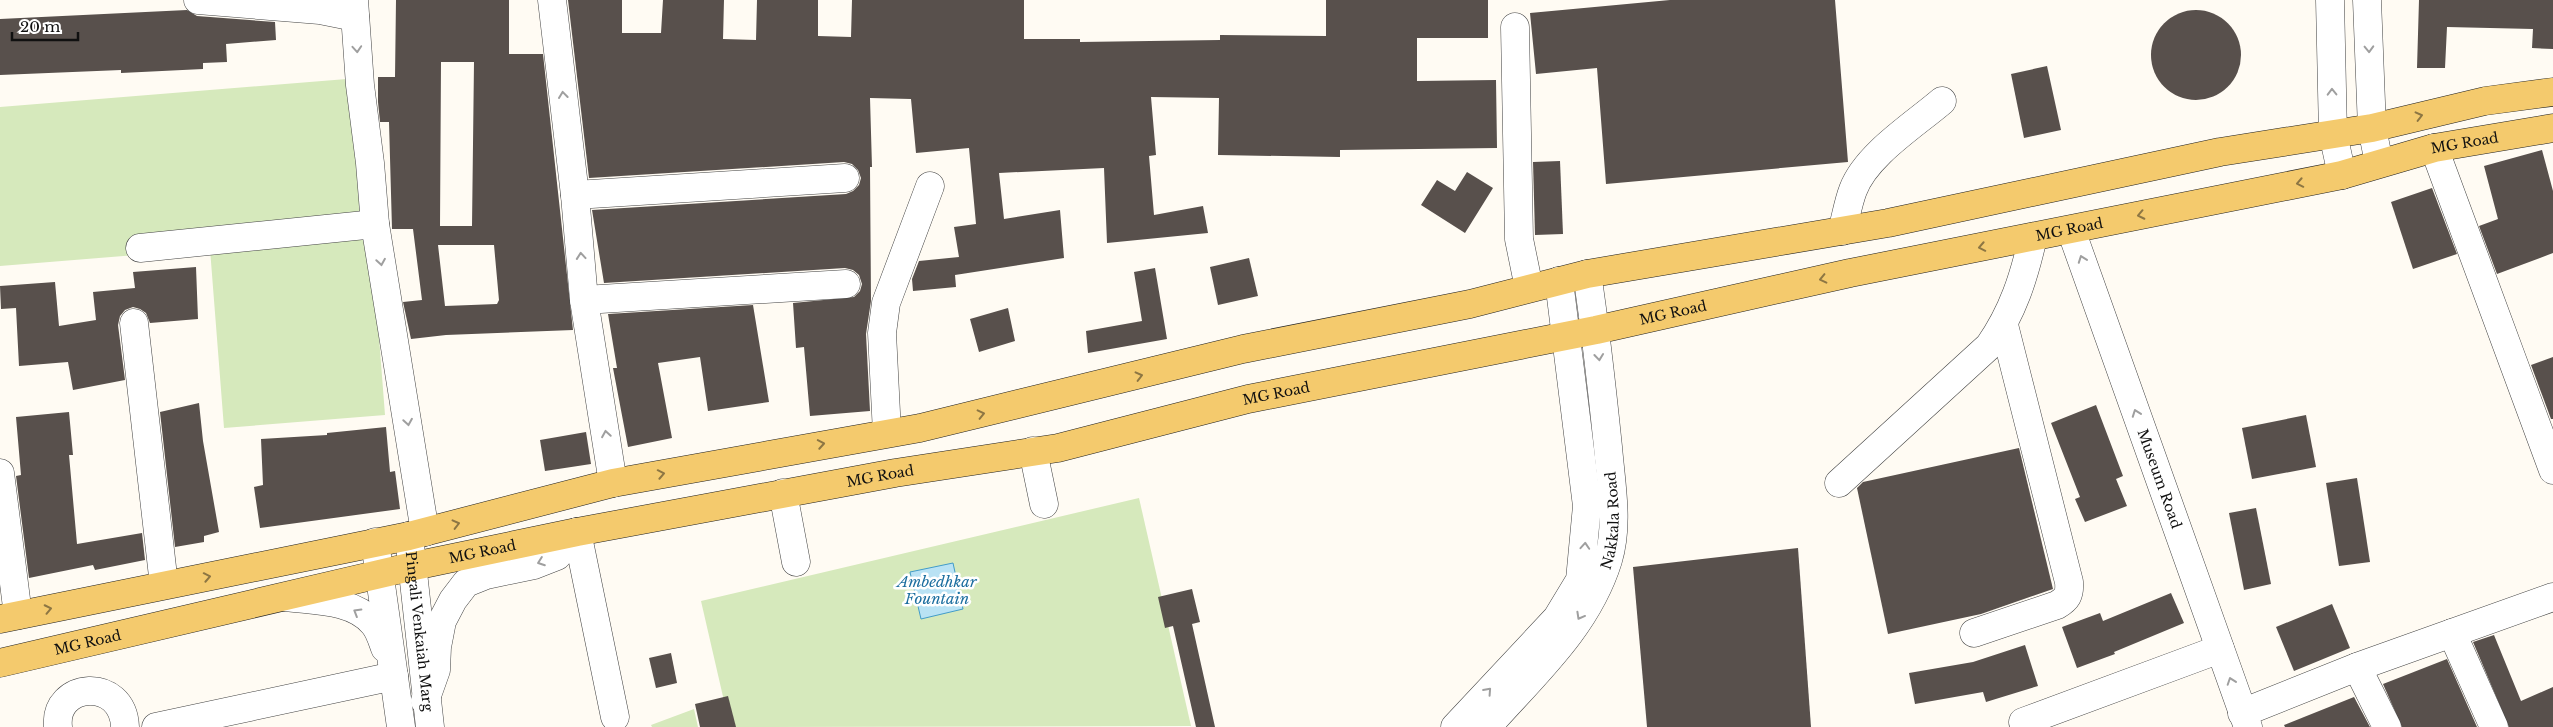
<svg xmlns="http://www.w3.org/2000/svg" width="2553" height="727" viewBox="0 0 2553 727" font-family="'Libre Baskerville',serif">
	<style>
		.green { fill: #d6e9bc }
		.water { fill: #b9e2f4; stroke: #429cc9 }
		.building { fill: #58504c; fill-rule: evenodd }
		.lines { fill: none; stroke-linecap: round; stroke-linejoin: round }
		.minor-casing { stroke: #434343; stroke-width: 29 }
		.major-casing { stroke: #212121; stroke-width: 29 }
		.minor { stroke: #fff; stroke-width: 28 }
		.major { stroke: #f4ca6d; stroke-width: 28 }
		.oneway { stroke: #9f9f9f }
		.oneway2 { stroke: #8d7643 }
		.labels { text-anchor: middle; stroke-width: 5; stroke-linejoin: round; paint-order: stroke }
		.street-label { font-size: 14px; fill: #101010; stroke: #fff }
		.water-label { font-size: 15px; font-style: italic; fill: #1c6e9f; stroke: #fff }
	</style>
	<rect width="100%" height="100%" fill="#fffbf3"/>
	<g class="green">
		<path d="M359 78 385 415 224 428 210 249 0 266V107Z"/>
		<path d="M1139 498 1191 726 730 727 701 601Z"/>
		<path d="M694 709 698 727H652L651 725Z"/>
	</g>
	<path class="water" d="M953 563 963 609 921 619 910 572Z"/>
	<g class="building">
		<path d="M396 0H509V54H543L573 330 446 335 411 339 403 302 422 300 413 229H392L389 122H380L378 102V77H395ZM441 62H474L472 226H440ZM438 245H494L499 300 497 304 445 306Z"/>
		<path d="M568 0H622V33H661L663 0H724L723 39 756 40 757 0H818V36L851 37 852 0H1024V39H1080V42L1220 40V35L1326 36V0H1488V38H1417V81L1496 80 1497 148 1340 150V157L1218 155 1219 98 1151 97 1156 155 1149 156 1154 215 1203 206 1208 233 1107 243 1104 168 999 173 1004 219 1060 210 1064 258 955 275 956 287 913 291 912 279 919 261 959 257 954 227 976 224 969 148 916 153 911 99 870 98 872 167H870L871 301 866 334 870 411 810 416 804 347 796 348 793 303 854 297 860 291 862 284 859 275 853 270 845 268 604 283 592 210 846 194 853 191 859 185 861 178 858 170 852 164 844 162 589 178Z"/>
		<path d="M1670 0H1835L1848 162 1606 184 1597 68 1536 74 1530 13Z"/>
		<path d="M2419 0H2553V49L2532 48 2533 29 2447 27 2445 68H2417Z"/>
		<path d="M187 10 197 16 275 22 276 40 226 44 227 62 203 63V69L121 73V70L0 75V19Z"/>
		<circle cx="2196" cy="55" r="45"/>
		<path d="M2047 66 2061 130 2024 138 2011 74Z"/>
		<path d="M2542 150 2553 191V253L2497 274 2479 226 2498 219 2484 166Z"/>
		<path d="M1560 161 1563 234 1535 235 1533 162Z"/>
		<path d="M1467 172 1493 188 1465 233 1421 205 1437 180 1455 191Z"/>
		<path d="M2432 188 2457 254 2413 269 2391 202Z"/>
		<path d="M1249 258 1258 296 1218 305 1210 267Z"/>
		<path d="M196 267 198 319 150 323 146 313 140 309 133 307 125 310 120 316 118 325 125 380 73 390 68 362 19 366 16 308 1 309 0 286 55 282 59 326 96 320 93 292 135 288 133 272Z"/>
		<path d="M1155 268 1167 339 1088 353 1086 331 1142 321 1134 272Z"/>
		<path d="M753 305 769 402 708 411 700 357 658 363 672 438 628 447 613 368H617L608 314Z"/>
		<path d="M1008 308 1015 341 979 352 970 319Z"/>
		<path d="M2553 357V419H2551L2531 365Z"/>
		<path d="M199 403 203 441 219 532 204 536V542L175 547 160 412Z"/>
		<path d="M2096 405 2123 476 2116 479 2127 506 2085 522 2075 499 2080 497 2051 423Z"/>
		<path d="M69 412 73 455H69L77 544 142 533 145 560 95 570 93 565 29 578 16 476 21 475 16 417Z"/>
		<path d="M2306 415 2316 467 2252 479 2242 428Z"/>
		<path d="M386 427 390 472 395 471 400 509 260 528 254 487 263 485 261 439 327 435V433Z"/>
		<path d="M586 432 591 464 545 471 540 440Z"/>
		<path d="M2019 448 2053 589 1981 614 1888 634 1857 488 1863 482Z"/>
		<path d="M2357 478 2370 562 2339 566 2326 483Z"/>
		<path d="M2256 508 2271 584 2244 590 2229 513Z"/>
		<path d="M1798 548 1811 727H1647L1633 567Z"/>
		<path d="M1192 589 1200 622 1192 624 1215 727H1196L1173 626 1165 628 1158 597Z"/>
		<path d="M2171 593 2184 623 2114 652 2115 654 2077 668 2062 627 2100 613 2103 621Z"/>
		<path d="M2332 604 2350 648 2294 671 2276 627Z"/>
		<path d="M2494 635 2521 701 2553 687V727H2509L2473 642Z"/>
		<path d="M2025 645 2038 686 1986 702 1983 692 1915 704 1909 673 1973 662Z"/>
		<path d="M671 653 677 683 656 688 649 658Z"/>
		<path d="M2447 659 2477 727H2402L2383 684Z"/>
		<path d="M728 696 736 727H700L695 704Z"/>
		<path d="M2354 697 2370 727H2285L2284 725Z"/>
	</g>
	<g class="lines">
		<defs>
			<g id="minor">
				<path d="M198 0 320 10 355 17"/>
				<path d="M354 0 360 85 370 163 375 224 425 532"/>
				<path d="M552 0 575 195 584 300 613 483"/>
				<path d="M2330 0 2333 134 2342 175"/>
				<path d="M2367 0 2372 128 2379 163"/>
				<path d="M1515 27 1519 239 1529 288"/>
				<path d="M2434 148 2553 470"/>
				<path d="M575 195 845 178"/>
				<path id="s1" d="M2071 230 2248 727"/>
				<path d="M1842 231C1846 217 1848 203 1853 190 1866 155 1914 125 1942 101"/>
				<path d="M140 248 375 224"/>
				<path d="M584 300 846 284"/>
				<path d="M134 323 164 585"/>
				<path d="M887 433 882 333 886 303 930 186"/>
				<path d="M1033 451 1044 504"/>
				<path d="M0 473 18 615"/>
				<path d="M1839 483 1989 346C2013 312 2024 277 2033 237"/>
				<path d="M783 493 796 562"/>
				<path d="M577 532 615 717"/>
				<path id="s2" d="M409 536 430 727"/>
				<path d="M375 542 401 727"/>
				<path d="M285 597C314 601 352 599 373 623 379 629 382 640 385 648"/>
				<path d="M1974 633 2057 605C2067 599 2070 595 2069 582L2004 325"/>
				<path d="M2452 633 2494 727"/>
				<path d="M2357 667 2387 727"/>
				<path d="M425 701 436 670 437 647 442 621 453 600 466 583 486 575 534 565 557 556 577 532"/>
				<path d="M2242 713 2357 667 2553 597"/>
				<path d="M2023 722 2220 649"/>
				<path d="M58 727C53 682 123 676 125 727"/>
				<path d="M156 727 394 676"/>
				<path d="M1455 727 1557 618 1580 580 1587 506 1559 281"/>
				<path id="s3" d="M1487 727C1532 676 1587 628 1608 560 1619 524 1611 484 1608 447 1602 389 1596 332 1587 274"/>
			</g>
			<g id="major">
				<path d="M0 619 409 536 613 483 920 428 1243 349 1470 304 1587 274 1888 223 2220 152 2372 128 2485 101 2553 92"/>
				<path id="s4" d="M0 663 414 566 577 532 895 473 1058 448 1248 399 1596 330 1850 273 2342 175 2434 148 2553 128"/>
			</g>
		</defs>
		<use href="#minor" class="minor-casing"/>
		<use href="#major" class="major-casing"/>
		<use href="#minor" class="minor"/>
		<use href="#major" class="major"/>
	</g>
	<defs><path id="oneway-chevron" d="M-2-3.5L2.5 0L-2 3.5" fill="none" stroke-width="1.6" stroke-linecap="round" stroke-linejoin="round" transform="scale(1.25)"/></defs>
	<g class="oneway">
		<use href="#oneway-chevron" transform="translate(357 49) rotate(86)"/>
		<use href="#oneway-chevron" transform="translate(2369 49) rotate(88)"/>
		<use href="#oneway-chevron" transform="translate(2332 92) rotate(-91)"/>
		<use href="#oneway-chevron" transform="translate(563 95) rotate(-97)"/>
		<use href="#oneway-chevron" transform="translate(581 256) rotate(-95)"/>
		<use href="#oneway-chevron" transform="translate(2082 259) rotate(-110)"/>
		<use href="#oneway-chevron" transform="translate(381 262) rotate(81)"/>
		<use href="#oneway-chevron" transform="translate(1599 357) rotate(84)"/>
		<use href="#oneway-chevron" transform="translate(2136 413) rotate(-110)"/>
		<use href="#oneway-chevron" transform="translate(408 422) rotate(81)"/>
		<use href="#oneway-chevron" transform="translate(606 434) rotate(-99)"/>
		<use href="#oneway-chevron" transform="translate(1585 546) rotate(-86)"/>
		<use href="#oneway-chevron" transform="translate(541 562) rotate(160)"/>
		<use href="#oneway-chevron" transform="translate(357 612) rotate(-149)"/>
		<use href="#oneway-chevron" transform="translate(1580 616) rotate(119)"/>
		<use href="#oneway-chevron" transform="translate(2231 681) rotate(-109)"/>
		<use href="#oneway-chevron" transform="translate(1488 691) rotate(-48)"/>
	</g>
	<g class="oneway2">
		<use href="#oneway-chevron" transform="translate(2419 116) rotate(-14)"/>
		<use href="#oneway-chevron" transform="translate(2300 183) rotate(169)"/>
		<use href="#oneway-chevron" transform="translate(2141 215) rotate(168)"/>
		<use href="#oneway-chevron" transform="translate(1982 247) rotate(169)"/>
		<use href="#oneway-chevron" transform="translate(1823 279) rotate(167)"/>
		<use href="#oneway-chevron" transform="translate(1139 376) rotate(-14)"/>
		<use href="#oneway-chevron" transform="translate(981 414) rotate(-13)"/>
		<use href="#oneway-chevron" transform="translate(821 444) rotate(-10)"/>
		<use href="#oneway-chevron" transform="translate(661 474) rotate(-11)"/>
		<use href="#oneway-chevron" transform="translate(456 524) rotate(-14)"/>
		<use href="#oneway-chevron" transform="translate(207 577) rotate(-11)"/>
		<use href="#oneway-chevron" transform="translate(48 609) rotate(-12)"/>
	</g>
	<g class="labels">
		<g class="street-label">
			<text dy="5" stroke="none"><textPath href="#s4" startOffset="2520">MG Road</textPath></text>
			<text dy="5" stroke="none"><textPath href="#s4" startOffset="2115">MG Road</textPath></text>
			<text dy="5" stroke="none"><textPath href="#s4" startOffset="1710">MG Road</textPath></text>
			<text dy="5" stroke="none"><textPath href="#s4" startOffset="1305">MG Road</textPath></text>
			<text dy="5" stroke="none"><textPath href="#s4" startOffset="900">MG Road</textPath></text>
			<text dy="5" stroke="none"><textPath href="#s1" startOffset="264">Museum Road</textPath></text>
			<text dy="5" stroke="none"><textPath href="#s3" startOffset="248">Nakkala Road</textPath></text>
			<text dy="5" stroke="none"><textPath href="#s4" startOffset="495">MG Road</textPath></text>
			<text dy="5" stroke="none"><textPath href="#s2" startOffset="96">Pingali Venkaiah Marg</textPath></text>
			<text dy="5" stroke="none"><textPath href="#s4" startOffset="90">MG Road</textPath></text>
		</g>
		<g class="water-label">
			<text x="937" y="587">Ambedhkar<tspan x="937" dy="17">Fountain</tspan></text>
		</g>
	</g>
	<path d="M12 32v8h66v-8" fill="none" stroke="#101010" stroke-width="2.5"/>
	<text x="20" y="32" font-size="15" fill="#101010" stroke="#ffffff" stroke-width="4" paint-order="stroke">20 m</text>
</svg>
